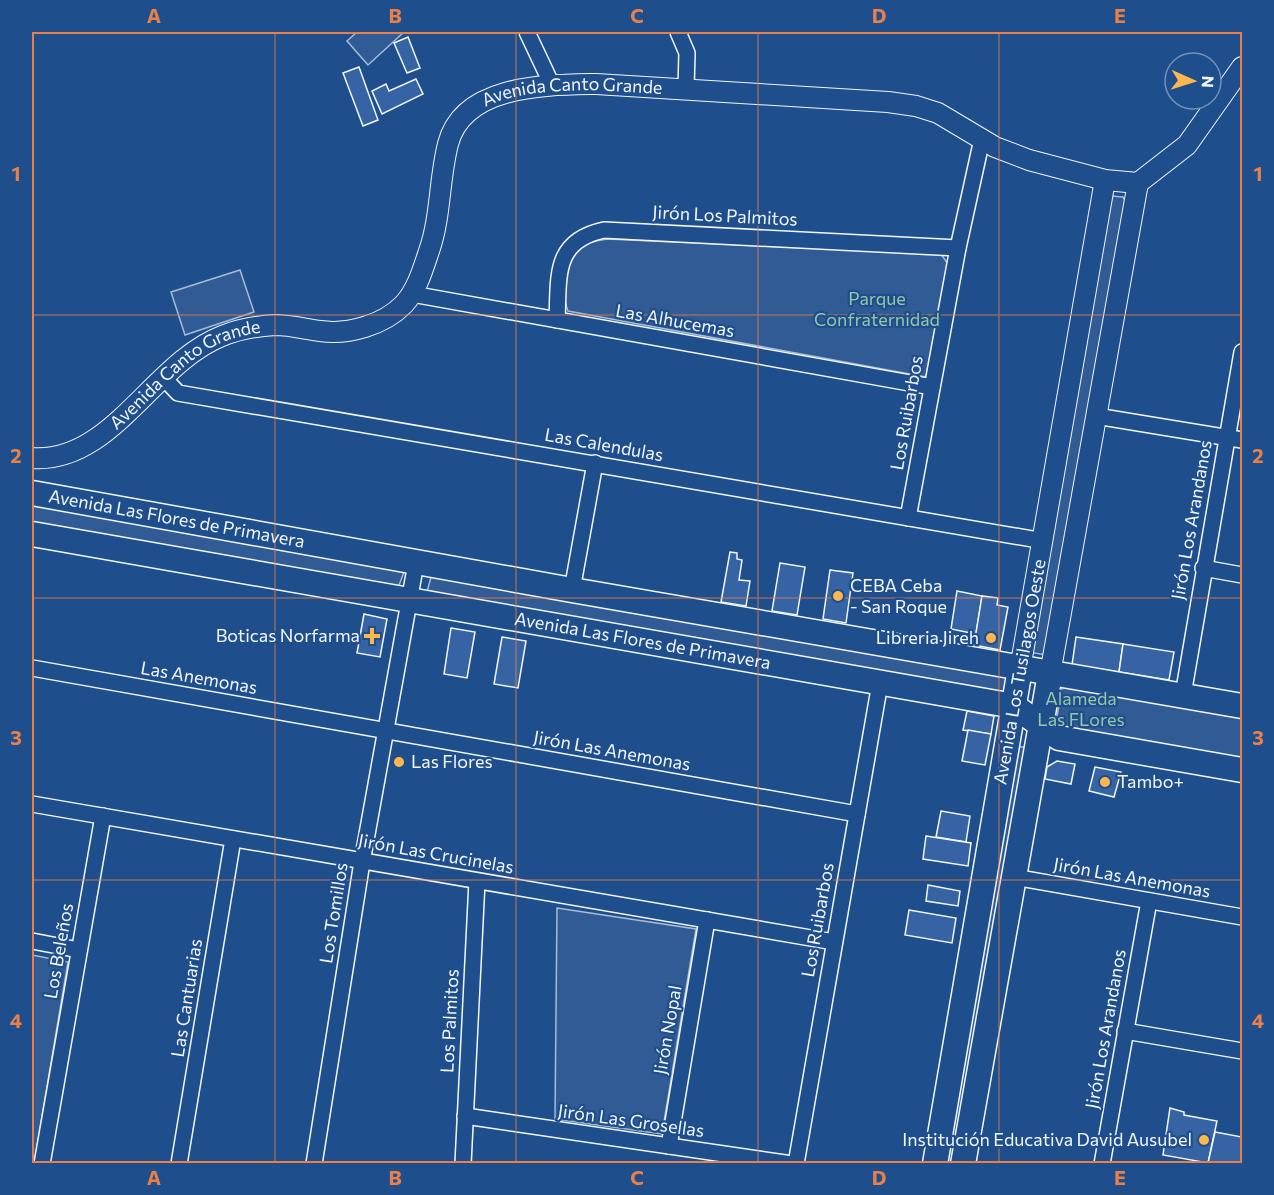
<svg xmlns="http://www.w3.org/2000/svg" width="1274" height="1195" viewBox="0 0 1274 1195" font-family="Commissioner,sans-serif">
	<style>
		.green { fill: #305b95; stroke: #a8bbd7; stroke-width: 1.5 }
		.building { fill: #3563a3; stroke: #f2f6ff; stroke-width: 1.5 }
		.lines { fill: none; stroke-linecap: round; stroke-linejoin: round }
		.minor-casing { stroke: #f2f6ff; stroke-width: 18 }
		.tertiary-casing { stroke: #f2f6ff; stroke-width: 22 }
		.primary-casing { stroke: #f2f6ff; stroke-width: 27 }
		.minor { stroke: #1f4e8c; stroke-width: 15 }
		.tertiary { stroke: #1f4e8c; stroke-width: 20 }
		.primary { stroke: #1f4e8c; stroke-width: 24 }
		.grid { fill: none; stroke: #ea8049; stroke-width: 1.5; stroke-opacity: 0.55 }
		.poi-dot { fill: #ffb74d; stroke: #1f4e8c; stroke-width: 2 }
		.labels { text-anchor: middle; stroke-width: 4.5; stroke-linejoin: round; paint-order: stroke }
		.street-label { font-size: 18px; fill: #f2f6ff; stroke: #1f4e8c }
		.park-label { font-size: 18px; fill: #97c8a6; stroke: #1f4e8c }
		.poi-label { font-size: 18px; fill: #f2f6ff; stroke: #1f4e8c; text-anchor: start }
		.neatline { fill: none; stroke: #ea8049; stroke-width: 2 }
		.grid-label { font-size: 20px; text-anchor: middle; font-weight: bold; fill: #ea8049 }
	</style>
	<rect width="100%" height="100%" fill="#1f4e8c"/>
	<g class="green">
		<path d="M357 32H404L368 65 347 41Z"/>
		<path d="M1111 196 1123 197 1126 202 1046 655 1028 652Z"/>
		<path d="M607 239 941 254 948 264 926 377 568 311C562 296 565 265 576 251 584 242 596 241 607 239Z"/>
		<path d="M240 270 254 312 185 335 171 292Z"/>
		<path d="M32 505 397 567 404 572 398 588 32 527Z"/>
		<path d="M431 577 1008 676 1006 695 427 592Z"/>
		<path d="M1066 686 1242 716V758L1059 726 1056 722 1062 688Z"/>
		<path d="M1019 747H1027L957 1163 944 1164Z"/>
		<path d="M557 908 696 929 662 1134 555 1119Z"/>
		<path d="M32 955 68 962 34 1164 32 1163Z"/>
	</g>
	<g class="building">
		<path d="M408 37 420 68 407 73 394 43Z"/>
		<path d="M359 67 378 120 363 126 343 73Z"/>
		<path d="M416 79 423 94 382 114 372 91 386 84 389 91Z"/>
		<path d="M730 552 737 553V559L742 560 739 580 750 581 746 606 721 602Z"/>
		<path d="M780 563 805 567 797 615 772 611Z"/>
		<path d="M830 570 853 573 846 623 823 619Z"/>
		<path d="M957 591 982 596 976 634 951 629Z"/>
		<path d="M982 596 998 598 997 605 1008 607 1000 650 974 645Z"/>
		<path d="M364 614 387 619 380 657 357 653Z"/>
		<path d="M451 628 475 632 467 678 444 674Z"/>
		<path d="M502 637 526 641 518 688 494 684Z"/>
		<path d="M1076 637 1123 644 1119 672 1072 665Z"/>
		<path d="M1123 644 1174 652 1169 680 1119 672Z"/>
		<path d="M967 711 994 716 991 734 963 730Z"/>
		<path d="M968 730 991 734 985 765 962 761Z"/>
		<path d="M1057 761 1075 764 1071 784 1045 779 1047 767Z"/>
		<path d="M1095 767 1121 772 1114 797 1089 791Z"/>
		<path d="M941 811 970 816 966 842 936 837Z"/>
		<path d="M926 836 971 843 968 866 923 859Z"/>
		<path d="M928 885 960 891 958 906 926 901Z"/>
		<path d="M909 910 956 918 952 943 905 935Z"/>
		<path d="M1170 1108 1184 1112V1115L1217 1121 1208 1163 1163 1155Z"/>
		<path d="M1215 1132 1242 1137V1164L1208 1163Z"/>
	</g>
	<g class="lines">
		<defs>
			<g id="minor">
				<path d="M527 32 552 85"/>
				<path d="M678 32 687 53 686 88"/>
				<path d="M412 294 932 387"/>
				<path d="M557 320C559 276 553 241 604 230L958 248"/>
				<path d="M164 378 178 393 1044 541"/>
				<path d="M1096 416 1242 440"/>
				<path d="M908 518 958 248 982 139"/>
				<path d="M1203 568 1242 575"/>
				<path d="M572 590 595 463"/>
				<path d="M32 668 857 814"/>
				<path d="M1183 695 1242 352"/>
				<path d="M32 804 834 942"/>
				<path d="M1014 877 1242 917"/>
				<path d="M32 941 79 950"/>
				<path d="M1125 1031 1242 1051"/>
				<path d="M465 1116 792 1164"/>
				<path d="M669 1146 707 920"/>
				<path d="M42 1164 103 816"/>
				<path d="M179 1164 233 839"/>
				<path d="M314 1164 362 862 416 563"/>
				<path d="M463 1164 477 881"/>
				<path d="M796 1164 880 683"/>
				<path d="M1102 1164 1149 901"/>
			</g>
			<g id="tertiary">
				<path id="s1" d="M32 458C111 464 153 363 222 336 237 330 258 326 275 325 290 325 305 329 320 331 348 335 384 325 404 304 417 290 423 269 429 251 441 217 439 179 448 144 463 84 547 85 596 84L888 102 916 106 938 113 995 147 1029 160 1105 180 1138 183 1187 145 1242 67"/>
				<path d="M1020 669 1105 180"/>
				<path d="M1050 674 1138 183"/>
			</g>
			<g id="primary">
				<path id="s2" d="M32 493 572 590 1242 706"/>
				<path id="s3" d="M32 534 1014 706 1059 738 1242 770"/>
				<path d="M935 1164 1020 669"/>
				<path d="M963 1164 1050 674"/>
			</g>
		</defs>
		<use href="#minor" class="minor-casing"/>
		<use href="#tertiary" class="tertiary-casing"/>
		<use href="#primary" class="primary-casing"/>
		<use href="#minor" class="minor"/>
		<use href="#tertiary" class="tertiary"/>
		<use href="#primary" class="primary"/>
	</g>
	<path class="grid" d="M275 32V1164M516 32V1164M758 32V1164M999 32V1164M32 315H1242M32 598H1242M32 880H1242"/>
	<g class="poi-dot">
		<circle cx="838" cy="596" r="6"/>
		<path d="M369 627h6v6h6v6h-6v6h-6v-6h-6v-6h6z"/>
		<circle cx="991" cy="638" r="6"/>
		<circle cx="399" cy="762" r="6"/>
		<circle cx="1105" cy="782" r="6"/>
		<circle cx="1204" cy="1140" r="6"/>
	</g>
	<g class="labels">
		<g class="street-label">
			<text dy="6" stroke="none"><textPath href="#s1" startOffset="738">Avenida Canto Grande</textPath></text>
			<text transform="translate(725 216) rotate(3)" y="6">Jirón Los Palmitos</text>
			<text transform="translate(675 321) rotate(10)" y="6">Las Alhucemas</text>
			<text dy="6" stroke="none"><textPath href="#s1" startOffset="180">Avenida Canto Grande</textPath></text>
			<text transform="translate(907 413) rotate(-80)" y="6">Los Ruibarbos</text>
			<text transform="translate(604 445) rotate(10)" y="6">Las Calendulas</text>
			<text dy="6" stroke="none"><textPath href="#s2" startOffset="147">Avenida Las Flores de Primavera</textPath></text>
			<text transform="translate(1192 520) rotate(-80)" y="6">Jirón Los Arandanos</text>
			<text dy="6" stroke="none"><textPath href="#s3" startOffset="620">Avenida Las Flores de Primavera</textPath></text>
			<text transform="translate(1020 672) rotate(-80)" y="6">Avenida Los Tusilagos Oeste</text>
			<text transform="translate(199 678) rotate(10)" y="6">Las Anemonas</text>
			<text transform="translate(612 751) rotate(10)" y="6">Jirón Las Anemonas</text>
			<text transform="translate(436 854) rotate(10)" y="6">Jirón Las Crucinelas</text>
			<text transform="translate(1132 878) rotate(10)" y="6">Jirón Las Anemonas</text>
			<text transform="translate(334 913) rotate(-81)" y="6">Los Tomillos</text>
			<text transform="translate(818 920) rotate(-80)" y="6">Los Ruibarbos</text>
			<text transform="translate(59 951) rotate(-80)" y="6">Los Beleños</text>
			<text transform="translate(187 998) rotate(-81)" y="6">Las Cantuarias</text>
			<text transform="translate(450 1021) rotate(-87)" y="6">Los Palmitos</text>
			<text transform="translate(1106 1029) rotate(-80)" y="6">Jirón Los Arandanos</text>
			<text transform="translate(668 1030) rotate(-80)" y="6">Jirón Nopal</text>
			<text transform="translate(631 1121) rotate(8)" y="6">Jirón Las Grosellas</text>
		</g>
		<g class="park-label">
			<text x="877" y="305">Parque<tspan x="877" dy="21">Confraternidad</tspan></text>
			<text x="1081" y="705">Alameda<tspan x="1081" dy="21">Las FLores</tspan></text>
		</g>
		<g class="poi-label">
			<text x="850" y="592">CEBA Ceba<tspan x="850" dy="21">- San Roque</tspan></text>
			<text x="360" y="642" text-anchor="end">Boticas Norfarma</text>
			<text x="979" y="644" text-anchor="end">Libreria Jireh</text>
			<text x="411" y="768">Las Flores</text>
			<text x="1117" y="788">Tambo+</text>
			<text x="1192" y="1146" text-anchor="end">Institución Educativa David Ausubel</text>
		</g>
	</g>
	<rect width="1274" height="1195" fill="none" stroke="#1f4e8c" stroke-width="66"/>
	<g transform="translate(1193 81) rotate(93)"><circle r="28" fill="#1f4e8c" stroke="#7391ba" stroke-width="1.5"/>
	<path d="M0-4.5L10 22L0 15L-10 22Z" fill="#ffb74d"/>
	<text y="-9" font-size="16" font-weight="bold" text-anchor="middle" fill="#f2f6ff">N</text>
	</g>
	<rect x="33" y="33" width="1208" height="1129" class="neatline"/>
	<g class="grid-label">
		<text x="154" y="23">A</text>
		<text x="395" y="23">B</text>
		<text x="637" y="23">C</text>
		<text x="879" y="23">D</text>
		<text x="1120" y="23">E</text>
		<text x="16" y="181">1</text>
		<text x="1258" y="181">1</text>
		<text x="16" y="463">2</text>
		<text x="1258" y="463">2</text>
		<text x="16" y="745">3</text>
		<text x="1258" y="745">3</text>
		<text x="16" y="1028">4</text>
		<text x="1258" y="1028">4</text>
		<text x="154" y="1185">A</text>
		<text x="395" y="1185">B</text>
		<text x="637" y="1185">C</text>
		<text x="879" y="1185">D</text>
		<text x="1120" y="1185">E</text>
	</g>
</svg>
